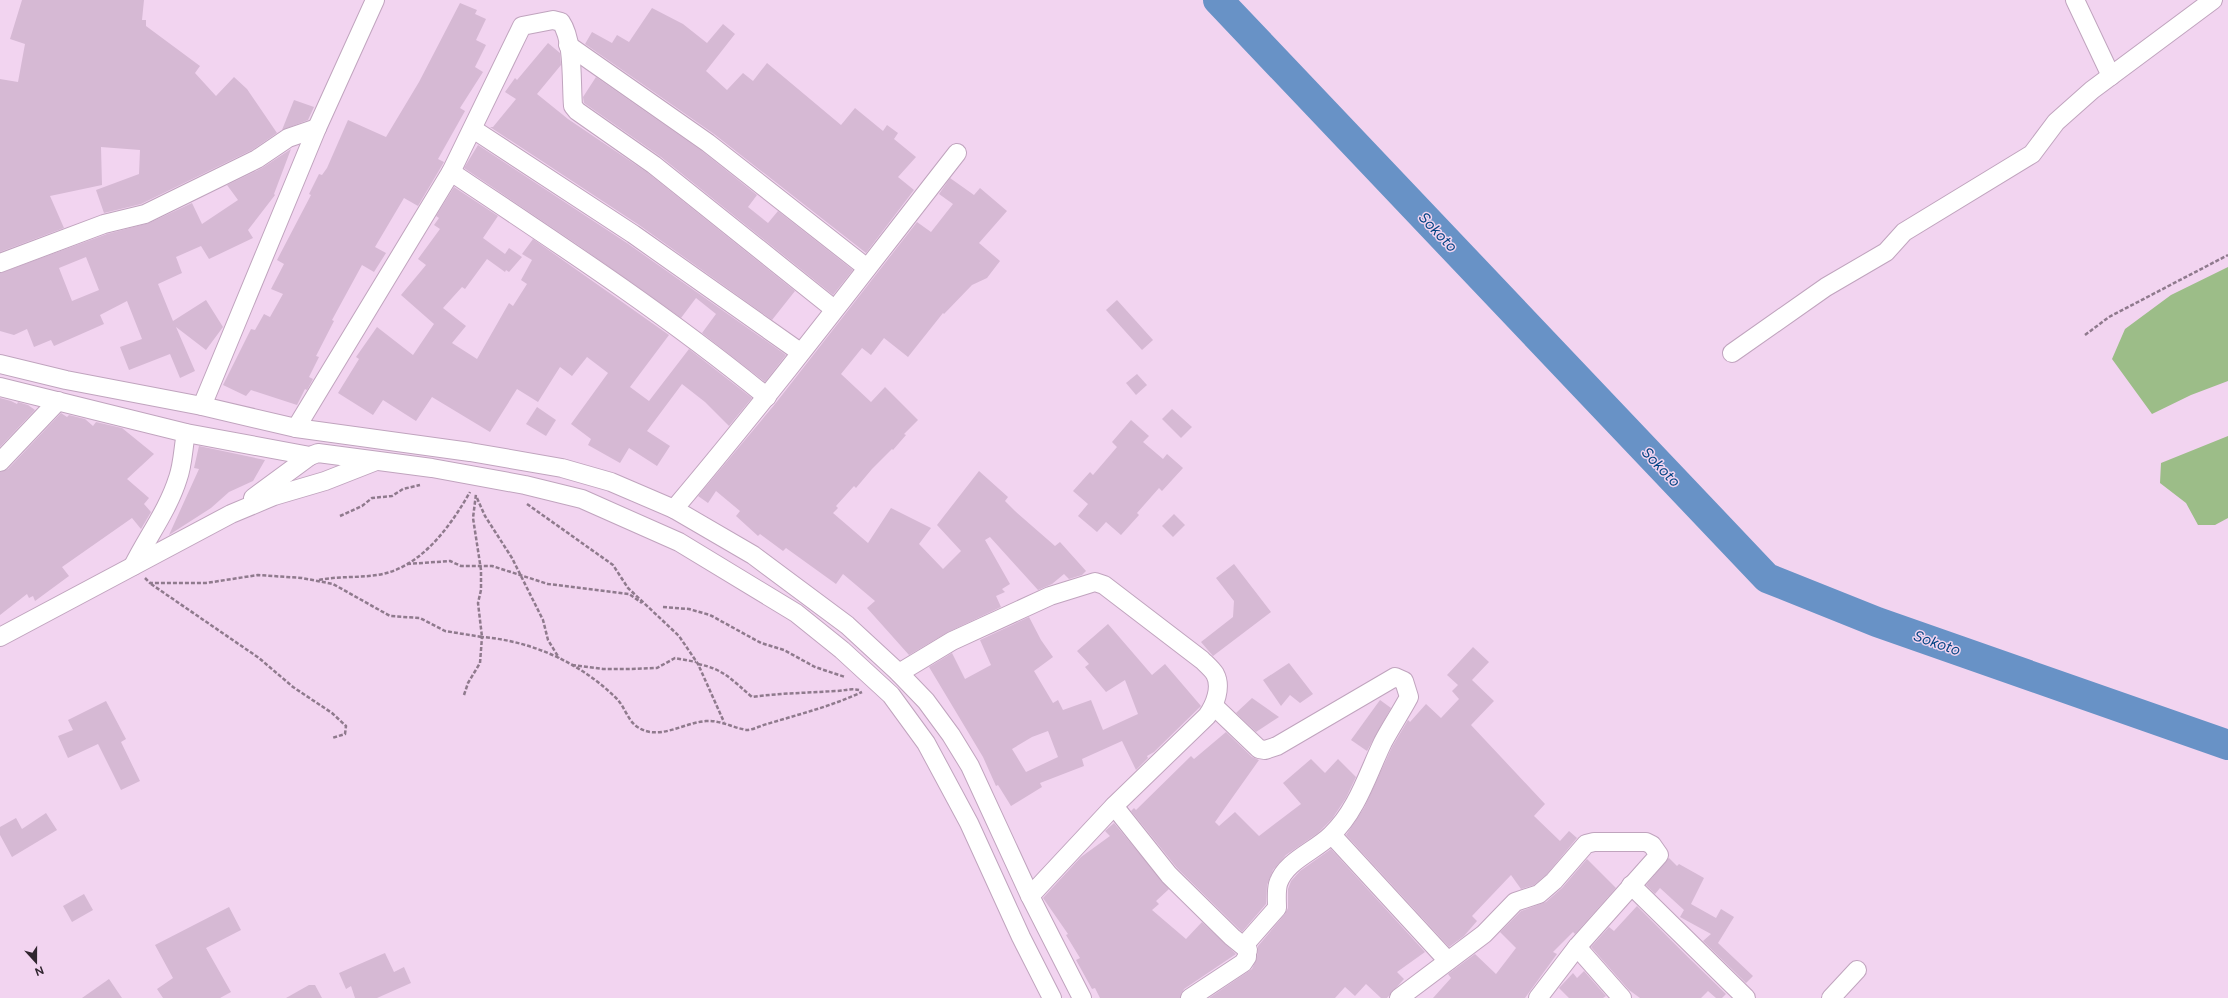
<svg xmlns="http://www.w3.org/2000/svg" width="2228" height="998" viewBox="0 0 2228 998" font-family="Figtree,sans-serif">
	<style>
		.green { fill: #9cbd88 }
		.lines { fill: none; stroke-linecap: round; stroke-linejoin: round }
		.river { stroke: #6892c6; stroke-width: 30 }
		.building { fill: #d6b9d4; fill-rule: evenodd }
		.minor-casing { stroke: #c0a4be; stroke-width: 20 }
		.path { stroke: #8f7a8d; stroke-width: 2.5; stroke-dasharray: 4 2; stroke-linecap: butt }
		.minor { stroke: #fff; stroke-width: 18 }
		.labels { text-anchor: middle; stroke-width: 3; stroke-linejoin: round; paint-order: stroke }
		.water-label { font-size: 15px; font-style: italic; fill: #034483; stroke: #f2d4f0 }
	</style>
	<rect width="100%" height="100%" fill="#f2d4f0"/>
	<g class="green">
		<path d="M2228 267V381L2191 395 2152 414 2112 359 2125 329 2171 295Z"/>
		<path d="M2228 436V518L2215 525H2198L2186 503 2160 483 2161 463Z"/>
	</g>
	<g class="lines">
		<path class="river" d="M1218 0 1767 578 1877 622 2228 745"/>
	</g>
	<g class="building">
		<path d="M22 0H144L142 20H146V26L200 66 195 73 216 96 234 77 247 89 277 133 252 150 141 204 104 213 96 190 139 174 140 150 101 147 102 185 50 196 64 228 0 252V79L18 82 25 44 10 39Z"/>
		<path d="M460 3 477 10 475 14 486 19 476 40 486 45 475 67 483 72 460 108 465 111 438 159 444 162 418 206 404 198 375 247 386 253 374 272 362 265 332 320 334 321 316 356 319 357 309 377 313 379 307 390 305 389 297 405 251 390 246 396 223 385 251 329 255 330 264 314 270 317 283 294 271 289 284 264 277 260 311 195 309 194 319 174 322 175 327 168 348 120 386 137 419 82Z"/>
		<path d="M652 8 683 24 707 43 723 24 735 34 706 71 727 90 743 73 753 81 767 63 841 125 855 108 883 131 887 125 898 133 894 139 916 157 898 177 914 190 866 253 714 134 585 44 592 32 612 43 617 35 629 42Z"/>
		<path d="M548 43 560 53 561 65 537 94 568 119 648 173 795 291 772 320 639 225 490 127H493L516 99 505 92 515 78 517 80Z"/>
		<path d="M596 77 702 151 757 195 748 207 768 223 778 211 853 270 833 295 661 157 584 103 583 97Z"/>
		<path d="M294 100 314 107 308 120 282 130Z"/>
		<path d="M478 145 627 243 786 355 765 382 702 333 716 314 696 298 681 318 578 245 464 168Z"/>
		<path d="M291 149 274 194 275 195 248 230 253 238 209 259 201 246 176 257 182 273 158 284 173 321 206 300 223 327 206 350 176 327 195 371 180 378 170 354 129 370 120 347 142 339 127 301 100 315 104 324 54 346 51 340 34 347 27 329 14 335 0 331V273L107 234 149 223 192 203 202 224 238 200 227 185 262 168ZM86 257 99 290 72 301 59 268Z"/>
		<path d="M950 178 974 195 980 188 1007 211 979 243 1000 261 987 278 972 285 944 314 943 313 908 357 884 338 871 355 862 348 841 374 871 402 885 387 918 420 904 434 906 435 893 450 892 449 872 469 856 488 854 486 836 506 838 508 833 513 868 543 891 508 931 528 919 544 943 569 961 551 937 525 979 471 1008 497 1005 501 1015 511 1055 546 1060 542 1086 571 1082 575 1069 579 1064 574 1052 584 1038 590 990 537 985 540 1010 584 1002 589 1005 592 996 596 1001 607 948 632 909 655 867 608 875 601 843 574 836 584 786 548 783 551 760 534 758 536 736 516 740 511 716 491 708 503 698 496 775 404 917 222 931 232 953 204 939 194Z"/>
		<path d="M454 187 498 216 483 238 505 254 509 248 522 257 509 272 506 270 505 272 487 259 465 289 462 287 443 308 466 326 452 343 477 359 509 303 513 306 527 284 521 280 532 260 522 254 533 239 669 335 630 387 649 401 689 349 752 398 729 426 705 402 682 384 647 431 670 446 657 466 629 448 620 463 588 445 591 439 571 424 608 373 587 357 572 376 560 367 538 402 517 389 490 432 432 397 416 421 383 400 373 415 338 393 359 359 356 357 377 327 413 355 434 324 401 295 426 265 418 259 440 229 434 225 439 218 436 216Z"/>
		<path d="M1117 300 1153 340 1142 350 1106 310Z"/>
		<path d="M1137 374 1147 385 1136 395 1126 383Z"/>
		<path d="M0 398 11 401 17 404 18 402 28 405 35 410 0 447Z"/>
		<path d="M537 407 556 420 546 436 526 424Z"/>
		<path d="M1172 409 1192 427 1181 438 1162 419Z"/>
		<path d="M61 413 67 417 69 415 85 419 93 426 96 422 122 428 154 454 127 479 149 498 144 504 151 512 141 529 132 518 62 567 69 576 35 601 33 596 29 598 27 594 0 615V472L8 469Z"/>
		<path d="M1131 420 1149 436 1143 442 1163 459 1167 454 1183 468 1162 491 1159 488 1137 513 1139 515 1121 535 1106 522 1097 532 1078 516 1088 504 1073 491 1090 472 1093 475 1117 447 1112 442Z"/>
		<path d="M199 446 265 460 253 481 229 492 211 508 169 535 199 469 194 468Z"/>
		<path d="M1174 514 1185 525 1173 537 1162 526Z"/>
		<path d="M1234 564 1271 612 1213 656 1201 642 1233 617 1234 601 1216 578Z"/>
		<path d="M1029 617 1041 640 1053 657 1034 671 1053 703 1058 700 1063 710 1091 700 1103 730 1138 714 1125 680 1106 692 1085 667 1089 664 1077 651 1108 624 1152 675 1165 664 1201 706 1154 752 1147 756 1148 758 1136 770 1122 741 1082 759 1084 766 1040 783 1042 787 1011 806 998 785 996 786 983 757 929 667 952 653 965 679 991 665 980 640ZM1048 731 1058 757 1026 772 1012 749 1032 737Z"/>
		<path d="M1473 647 1489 662 1472 680 1494 701 1471 725 1545 804 1534 816 1560 841 1569 831 1577 838 1547 874 1534 885 1521 889 1511 875 1472 916 1477 921 1464 936 1449 947 1346 835 1364 808 1392 747 1408 720 1410 722 1426 704 1441 718 1459 699 1452 691 1458 685 1447 675Z"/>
		<path d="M1289 663 1313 694 1300 703 1290 695 1281 706 1263 680Z"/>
		<path d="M1252 698 1279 717 1256 732 1236 713Z"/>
		<path d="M1380 700 1391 708 1367 751 1351 740Z"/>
		<path d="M106 701 126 739 121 742 140 781 121 790 98 744 68 758 58 736 73 730 68 720Z"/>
		<path d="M1226 732 1252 757 1259 760 1215 822 1219 826 1235 812 1259 836 1301 804 1283 783 1311 759 1325 773 1338 759 1356 777 1346 798 1332 819 1318 833 1286 855 1273 870 1267 885 1266 904 1242 932 1177 868 1131 811 1134 808 1136 810 1191 756 1194 759Z"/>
		<path d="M46 813 57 830 12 857 0 835V827L16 818 22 829Z"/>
		<path d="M1114 823 1169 889 1156 901 1159 904 1152 910 1186 939 1202 922 1236 954 1184 989 1180 998H1100L1095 988 1092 989 1076 960 1080 958 1066 935 1068 934 1043 898 1081 857 1110 836 1105 831Z"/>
		<path d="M1331 849 1425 952 1397 972 1404 979 1387 998H1381L1366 984 1355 996 1345 987 1335 998H1209L1252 969 1257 957 1258 946 1285 914 1288 908V889L1291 881 1300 871Z"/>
		<path d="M1669 858 1677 866 1679 864 1704 878 1691 904 1716 918 1721 909 1734 917 1718 943 1753 976 1746 983 1703 941 1711 934 1680 917 1684 910 1660 888 1655 894 1646 885Z"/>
		<path d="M1587 859 1616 888 1575 934 1573 932 1553 952 1557 954 1525 998H1433L1451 978 1448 974 1475 954 1496 974 1516 948 1500 932 1521 911 1546 902 1562 888Z"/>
		<path d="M84 894 93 910 72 922 63 906Z"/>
		<path d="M1637 906 1688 957 1726 994 1722 998H1716L1708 991 1701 998H1640L1629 990 1591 947 1609 927 1614 931Z"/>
		<path d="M229 907 241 930 206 948 231 992 220 998H163L157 989 173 978 155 945Z"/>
		<path d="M385 953 394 972 404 967 411 983 377 998H355L351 986 346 989 339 973Z"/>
		<path d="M1584 971 1606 996 1603 998H1569L1559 988 1573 973 1577 978Z"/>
		<path d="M109 979 122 998H82Z"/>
		<path d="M309 985H315L322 998H286Z"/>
	</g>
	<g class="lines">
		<defs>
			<g id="minor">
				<path d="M2075 0 2111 76"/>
				<path d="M568 45 708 143 867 268"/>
				<path d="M473 129 633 234 800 352"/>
				<path d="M451 172C559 244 667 315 767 397"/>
				<path d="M0 263 104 224 145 214 257 159 288 138 317 128"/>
				<path d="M1732 353 1826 287 1886 252 1904 232 2032 154 2056 122 2092 90 2213 0"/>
				<path d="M0 364 66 380 202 406 296 428 470 452 562 468 611 482 674 509 753 555 847 625 899 673 926 701 951 735 970 766 1030 896 1082 998"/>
				<path d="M0 387 186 433 310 456 318 453 432 468 525 485 582 499 679 542 796 613 842 650 891 695 926 743 969 823 1021 937 1052 998"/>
				<path d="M202 406 317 128 375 0"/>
				<path d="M296 428 451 172 522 26 553 20 561 22C574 41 571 82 573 106L577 111 654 165 834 309"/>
				<path d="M0 462 58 401"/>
				<path d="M253 498 310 456"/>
				<path d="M674 509C772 393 864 272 957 153"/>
				<path d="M133 566C148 536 168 510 178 478 183 464 183 448 186 433"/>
				<path d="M0 637 231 514 274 496 325 481 376 461"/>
				<path d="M899 673 952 641 1050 596 1095 582 1104 585 1202 660C1206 664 1212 669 1215 674 1222 687 1215 705 1207 716L1114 806 1030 896"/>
				<path d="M1114 806 1169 875 1232 937 1248 950"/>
				<path d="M1332 835 1448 961"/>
				<path d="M1631 885 1746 998"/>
				<path d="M1577 947 1622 998"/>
				<path d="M1190 998 1243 963 1247 957V942L1277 908C1277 900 1276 892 1278 884 1285 861 1315 851 1331 835 1357 811 1368 773 1383 742 1391 727 1401 712 1409 697L1404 681 1395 677 1277 746 1265 750 1259 749 1214 706"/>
				<path d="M1399 998 1484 934 1515 902 1539 894 1554 881 1586 844 1594 842H1646L1652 845 1659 855 1577 947 1538 998"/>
				<path d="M1831 998 1857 970"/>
			</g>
		</defs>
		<use href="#minor" class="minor-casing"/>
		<g class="path">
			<path d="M2085 335 2109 317 2228 255"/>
			<path d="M477 498 485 516 512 558 543 620 548 640 559 658"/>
			<path d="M527 504 613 565 628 588 679 636 698 664 724 722"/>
			<path d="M340 516 362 506 372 498 392 496 403 489 420 485"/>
			<path d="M407 564 450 561 461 566H492L548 584 629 594 642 603"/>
			<path d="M145 578 150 583H206L258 575 302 578 333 584 390 616 420 618 445 631 482 637 478 603 481 590V570L473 518 476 494"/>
			<path d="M319 580C339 576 358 578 377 575 420 569 450 527 470 492"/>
			<path d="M151 584 259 658 293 687 332 713 346 726 345 734 332 738"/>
			<path d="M663 607 689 609 710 615 761 643 784 650 815 667 845 677"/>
			<path d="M698 664C724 669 733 681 752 697 780 693 807 693 835 691 844 691 850 688 859 690"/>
			<path d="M572 665 603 669H629L657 668 675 658 696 662"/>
			<path d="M464 695 468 683 480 663 482 637C532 641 581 663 617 699 624 706 628 720 636 726 658 742 682 723 706 721 721 720 733 728 747 730 753 730 762 725 767 724 800 714 832 706 862 692"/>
		</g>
		<use href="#minor" class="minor"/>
	</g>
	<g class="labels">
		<g class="water-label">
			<text transform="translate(1438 232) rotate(46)" y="5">Sokoto</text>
			<text transform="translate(1661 467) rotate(46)" y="5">Sokoto</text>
			<text transform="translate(1937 643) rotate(19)" y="5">Sokoto</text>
		</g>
	</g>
	<g transform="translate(36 962) rotate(159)" stroke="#f2d4f0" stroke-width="3" paint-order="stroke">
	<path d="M0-3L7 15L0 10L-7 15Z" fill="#30252f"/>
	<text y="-6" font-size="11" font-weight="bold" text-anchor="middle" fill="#30252f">N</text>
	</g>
</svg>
